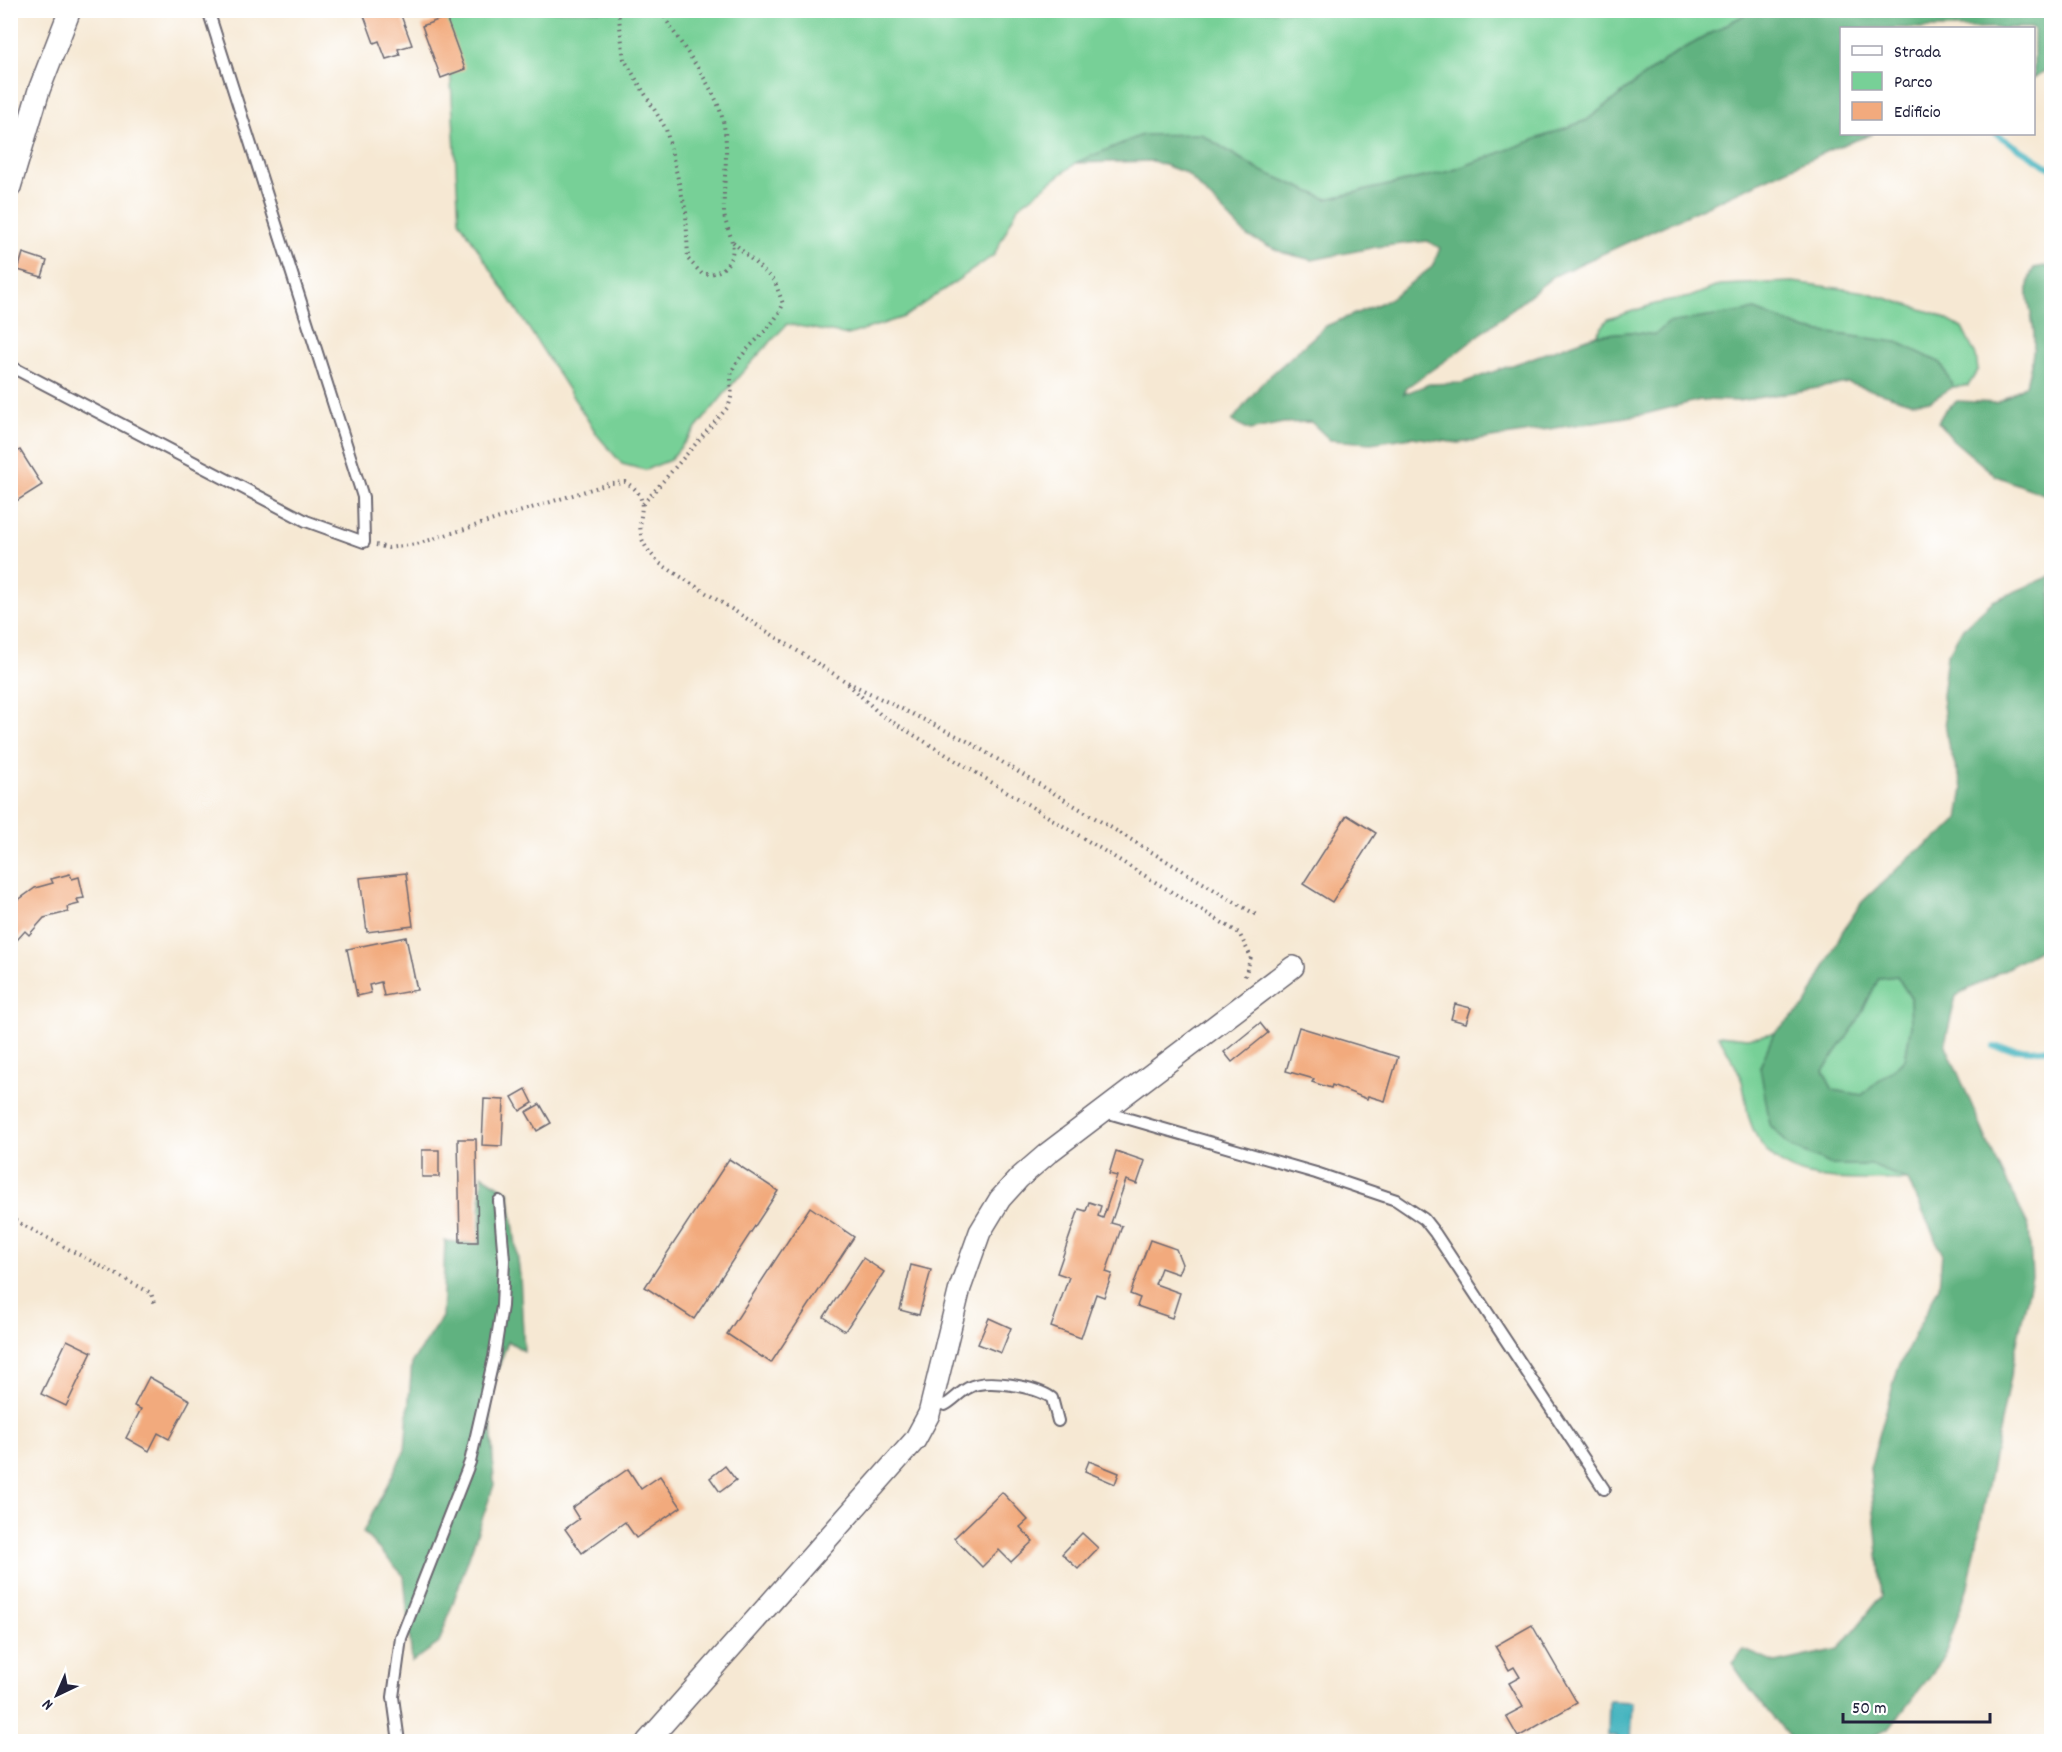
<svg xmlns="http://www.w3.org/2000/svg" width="2062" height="1752" viewBox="0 0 2062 1752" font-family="Dekko,sans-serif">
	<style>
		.green { fill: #77d097; stroke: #4c7969; stroke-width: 1.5 }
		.forest { fill: #61b280; stroke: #426a5e; stroke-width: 1.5; fill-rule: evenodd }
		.water { fill: #46b5c0; stroke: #346c7e; stroke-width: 1.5 }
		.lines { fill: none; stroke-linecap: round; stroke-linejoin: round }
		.stream { stroke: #46b5c0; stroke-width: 6 }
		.building { fill: #f2aa7d }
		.lane-casing { stroke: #6c6770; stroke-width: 14 }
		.street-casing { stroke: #6c6770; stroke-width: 24 }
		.path { stroke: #6c6770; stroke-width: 4; stroke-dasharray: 1.5 4.5; stroke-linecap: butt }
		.lane { stroke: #fff; stroke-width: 10 }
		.street { stroke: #fff; stroke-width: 21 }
	</style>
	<rect width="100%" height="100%" fill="#fff"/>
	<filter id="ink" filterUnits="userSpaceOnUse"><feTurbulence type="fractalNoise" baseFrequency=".0167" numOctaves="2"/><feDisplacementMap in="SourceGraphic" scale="12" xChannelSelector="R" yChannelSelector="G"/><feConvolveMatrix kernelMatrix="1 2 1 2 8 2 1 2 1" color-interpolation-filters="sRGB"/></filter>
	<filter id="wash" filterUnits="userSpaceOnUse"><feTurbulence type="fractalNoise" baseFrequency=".008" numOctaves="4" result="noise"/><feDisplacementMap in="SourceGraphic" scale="24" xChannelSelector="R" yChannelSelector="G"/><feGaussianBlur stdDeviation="1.35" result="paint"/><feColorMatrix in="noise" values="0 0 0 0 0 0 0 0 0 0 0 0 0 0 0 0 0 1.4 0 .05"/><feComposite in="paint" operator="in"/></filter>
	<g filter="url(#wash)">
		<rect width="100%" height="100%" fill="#f6e8d3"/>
		<g class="green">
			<path d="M430 11H1751L1669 57 1587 120 1451 171 1327 199 1257 169 1201 134 1076 163 1018 207 994 255 904 317 848 335 787 324 740 375 670 460 645 470 622 464 598 436 459 220 449 46Z"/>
			<path d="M1793 282 1866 292 1937 314 1962 328 1976 356 1978 370 1968 386 1953 387 1941 363 1897 342 1806 330 1755 310 1655 335 1631 332 1596 335 1608 319 1655 304 1690 297 1720 285Z"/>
			<path d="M1897 976 1910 997 1911 1026 1905 1059 1862 1095 1833 1090 1823 1071 1855 1024 1879 978Z"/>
			<path d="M1774 1033 1760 1067 1832 1165H1871L1909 1180C1848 1178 1773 1192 1750 1121 1746 1110 1746 1097 1743 1085 1738 1067 1727 1051 1718 1035L1747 1038Z"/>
		</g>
		<g class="forest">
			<path d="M1751 11H2051V67L2034 78V28H1842V134H1873L1834 148 1554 276 1459 351 1407 387 1404 394 1429 384 1462 383 1596 335 1631 332 1655 335 1668 323 1755 310 1806 330 1897 342 1941 363 1953 387 1930 401 1910 402 1848 383 1738 401 1700 400 1645 414 1459 443 1412 437 1371 443 1330 440 1311 422 1283 423 1250 430 1232 421 1262 383 1326 326 1388 300 1432 267 1440 248 1427 241 1376 247 1312 260 1284 253 1247 236 1186 173 1153 161 1075 163 1142 135 1201 134 1257 169 1327 199 1451 171 1587 120 1669 57Z"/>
			<path d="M2045 266 2052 269 2051 497 1996 476 1953 440 1938 422 1945 410 1957 401 1997 403 2026 385C2029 371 2034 356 2034 342 2036 316 2019 293 2034 268Z"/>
			<path d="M2051 576V944L1956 996 1945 1043 1992 1152 2029 1227 2032 1277 2018 1337 1968 1586 1944 1658 1889 1729 1860 1742 1802 1741 1789 1737 1752 1692 1732 1663 1744 1650 1776 1663 1839 1649 1882 1596 1870 1468 1898 1368 1939 1286 1942 1253 1908 1180 1871 1165H1832L1791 1147 1770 1125 1760 1067 1774 1033 1806 1005 1842 932 1862 902 1913 854 1943 834 1958 819 1963 788 1948 744 1942 696 1947 656 1963 628 1993 601ZM1897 976 1910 997 1911 1026 1905 1059 1862 1095 1833 1090 1823 1071 1856 1024 1879 978Z"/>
			<path d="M482 1175 509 1192 520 1276 524 1351 508 1341 490 1392 494 1485 439 1643 412 1662 404 1576 363 1532 405 1450 412 1362 442 1317 445 1241 479 1244Z"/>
		</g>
		<path class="water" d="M1609 1701 1633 1702 1631 1741H1617V1736H1608Z"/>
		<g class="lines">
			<g class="stream">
				<path d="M1996 134 2052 169"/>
				<path d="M1994 1047 2031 1050 2052 1048"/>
			</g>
		</g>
		<g id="blocks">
			<g class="building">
				<path d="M362 10H399L412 45 398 49 400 55 386 59 379 41 374 43Z"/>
				<path d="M446 17 465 69 441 78 422 26Z"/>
				<path d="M23 253 47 261 42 277 18 270Z"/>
				<path d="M20 450 42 485 15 502 10 495V456Z"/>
				<path d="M1347 815 1376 833 1332 902 1303 884Z"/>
				<path d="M406 873 413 926 367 932 360 878Z"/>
				<path d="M70 874 72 879 79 877 84 898 77 899 79 904 67 907 68 912 44 918 29 935 25 931 17 940 13 937 10 940V906L35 888 53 883 51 879Z"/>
				<path d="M406 937 417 990 384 996 381 982 369 985 371 993 357 996 347 949Z"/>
				<path d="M1455 1004 1471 1008 1466 1023 1451 1019Z"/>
				<path d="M1260 1023 1268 1033 1232 1062 1224 1052Z"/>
				<path d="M1299 1027 1398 1057 1385 1101 1368 1096 1367 1099 1332 1085 1331 1088 1312 1082 1314 1079 1286 1071Z"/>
				<path d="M526 1089 533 1103 520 1111 512 1097Z"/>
				<path d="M484 1099 504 1100 502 1146 482 1145Z"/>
				<path d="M540 1104 551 1123 537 1131 526 1112Z"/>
				<path d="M458 1139H476L478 1242H460Z"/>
				<rect x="422" y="1150" width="17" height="27"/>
				<path d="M1116 1151 1145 1161 1137 1184 1126 1180 1111 1223 1122 1226 1106 1272 1112 1274 1104 1297 1096 1294 1081 1338 1051 1327 1069 1277 1057 1273 1079 1209 1086 1211 1089 1202 1101 1206 1098 1216 1103 1218 1117 1176 1109 1174Z"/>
				<path d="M729 1159 778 1191 694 1319 645 1287Z"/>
				<path d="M810 1207 854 1237 771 1363 727 1334Z"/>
				<path d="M1150 1240 1176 1249 1182 1264 1178 1274 1161 1268 1155 1284 1180 1293 1172 1318 1137 1306 1140 1298 1130 1294Z"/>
				<path d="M863 1258 884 1272 845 1331 824 1317Z"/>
				<path d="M911 1265 931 1270 919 1315 900 1310Z"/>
				<path d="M989 1318 1011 1328 1001 1353 978 1344Z"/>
				<path d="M67 1340 92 1352 66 1406 41 1394Z"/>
				<path d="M149 1377 190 1400 169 1439 158 1433 149 1451 126 1438 141 1409 134 1406Z"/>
				<path d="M1089 1461 1119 1473 1115 1484 1085 1471Z"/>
				<path d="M725 1466 736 1480 720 1492 710 1478Z"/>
				<path d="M628 1469 641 1489 660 1476 681 1507 636 1538 625 1522 582 1553 565 1529 579 1519 572 1508Z"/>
				<path d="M1002 1492 1028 1520 1020 1527 1033 1541 1011 1562 999 1550 982 1567 954 1538Z"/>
				<path d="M1082 1533 1098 1548 1078 1569 1062 1554Z"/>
				<path d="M1532 1625 1577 1703 1518 1737 1506 1716 1523 1707 1509 1683 1520 1677 1514 1667 1509 1670 1495 1646Z"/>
			</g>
		</g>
	</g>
	<g filter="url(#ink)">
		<use href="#blocks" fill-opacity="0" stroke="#6c6770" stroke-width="1.5"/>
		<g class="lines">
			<defs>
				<g id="lane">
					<path d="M10 366 306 521 364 542 363 497 208 10"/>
					<path d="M1105 1112 1316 1173 1396 1200 1424 1219 1435 1233 1604 1489"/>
					<path d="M932 1402 945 1405C954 1400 960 1392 968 1388 986 1377 1036 1387 1052 1398L1058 1421"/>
					<path d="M399 1742 393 1697 401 1638 470 1462 494 1357 502 1306 504 1260 499 1201"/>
				</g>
				<g id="street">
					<path d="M10 187 39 90 70 10"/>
					<path d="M647 1742 915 1440 929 1414 960 1288 980 1232 1000 1199 1019 1178 1048 1153 1293 967"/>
				</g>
			</defs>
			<use href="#lane" class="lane-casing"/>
			<use href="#street" class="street-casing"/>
			<g class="path">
				<path d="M618 10 624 59 666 129 686 212 688 259 702 274C715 275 726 270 731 257 737 243 725 227 724 213 722 173 734 140 716 100 701 68 677 41 661 10"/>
				<path d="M643 504 728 407C736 390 727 379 734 367 748 343 773 330 783 304L775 282 732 241"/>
				<path d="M376 545 388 548 417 544 611 483 625 482C654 498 635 514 642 539 646 549 652 555 659 563L845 681 967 741 1258 916"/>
				<path d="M848 684 881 715 1239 933 1251 957 1244 979"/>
				<path d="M10 1218 151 1293 154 1303"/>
			</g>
			<use href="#lane" class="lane"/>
			<use href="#street" class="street"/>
		</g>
	</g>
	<rect width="2062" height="1752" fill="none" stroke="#fff" stroke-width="36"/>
	<rect x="1840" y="27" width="195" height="108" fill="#ffffff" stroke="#a7a7b1" stroke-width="1.5"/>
	<rect x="1852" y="46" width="30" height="9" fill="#ffffff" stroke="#a7a7b1" stroke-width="1.5"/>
	<text x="1894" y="57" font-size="18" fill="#22223b">Strada</text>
	<rect x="1852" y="72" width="30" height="18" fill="#77d097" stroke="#a7a7b1" stroke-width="1.5"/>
	<text x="1894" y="87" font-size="18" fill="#22223b">Parco</text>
	<rect x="1852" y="102" width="30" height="18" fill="#f2aa7d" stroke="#a7a7b1" stroke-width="1.5"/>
	<text x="1894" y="117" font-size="18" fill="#22223b">Edificio</text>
	<g transform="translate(57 1695) rotate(224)" stroke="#ffffff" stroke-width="4.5" paint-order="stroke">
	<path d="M0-4.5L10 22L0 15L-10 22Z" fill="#22223b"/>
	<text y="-9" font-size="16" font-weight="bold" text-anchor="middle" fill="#22223b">N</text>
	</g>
	<path d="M1843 1713v9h147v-9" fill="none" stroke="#22223b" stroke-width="3"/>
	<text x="1852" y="1713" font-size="18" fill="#22223b" stroke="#ffffff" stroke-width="4.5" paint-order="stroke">50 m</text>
</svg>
